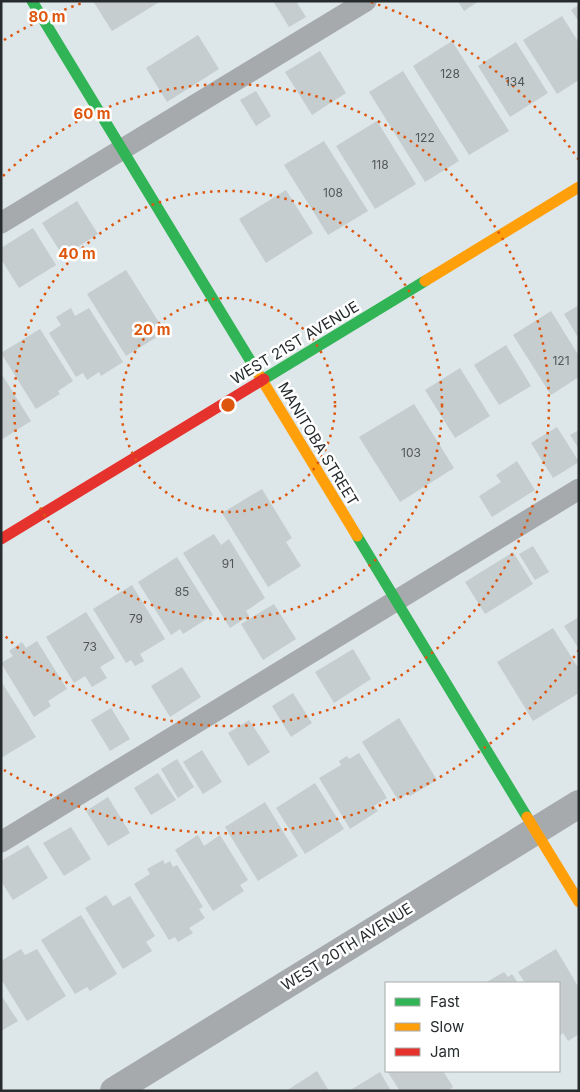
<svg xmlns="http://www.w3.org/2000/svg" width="580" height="1092" viewBox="0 0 580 1092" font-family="Inter,sans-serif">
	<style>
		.building { fill: #c6cdcf }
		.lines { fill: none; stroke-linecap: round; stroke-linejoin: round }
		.lane { stroke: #a7aaac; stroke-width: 21 }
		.street { stroke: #a7aaac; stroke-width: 28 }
		.fast { stroke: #30b455; stroke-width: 11 }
		.slow { stroke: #ff9f0a; stroke-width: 11 }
		.jam { stroke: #e5322d; stroke-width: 11 }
		.ring { fill: none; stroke: #de570e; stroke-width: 2.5; stroke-dasharray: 2.5 5 }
		.labels { text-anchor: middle; stroke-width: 5; stroke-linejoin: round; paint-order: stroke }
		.number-label { font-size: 12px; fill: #505758 }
		.street-label { font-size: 15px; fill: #262c2d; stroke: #fff }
		.centre { fill: #de570e; stroke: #fff; stroke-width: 2.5 }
		.ring-label { font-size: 15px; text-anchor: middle; font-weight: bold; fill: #de570e; stroke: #fff; stroke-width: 5; stroke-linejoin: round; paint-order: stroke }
	</style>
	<rect width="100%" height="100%" fill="#dde6e8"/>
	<g class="building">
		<path d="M93 1H161L112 31Z"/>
		<path d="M273 1H296L306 17 289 27Z"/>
		<path d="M458 1H479L464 11Z"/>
		<path d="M579 5V22L571 10Z"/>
		<path d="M562 16 579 43V80L557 94 523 40Z"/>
		<path d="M198 35 219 69 167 102 146 68Z"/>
		<path d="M452 41 509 131 469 155 413 66Z"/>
		<path d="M516 42 548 93 510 117 478 66Z"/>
		<path d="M320 51 346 93 312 115 285 72Z"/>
		<path d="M403 71 459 161 425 182 369 92Z"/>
		<path d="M256 91 271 116 256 126 240 100Z"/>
		<path d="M377 121 416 184 375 209 336 146Z"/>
		<path d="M324 141 368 211 328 235 284 165Z"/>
		<path d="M286 190 313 233 266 263 239 219Z"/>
		<path d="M77 201 98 234 63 256 42 223Z"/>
		<path d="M33 228 56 265 19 288 1 259V248Z"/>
		<path d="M126 270 165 332 126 356 87 294Z"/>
		<path d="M579 305V339L564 314Z"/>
		<path d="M71 308 75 316 89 308 123 362 101 376 99 372 87 380 83 373 76 377 49 333 61 325 56 317Z"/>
		<path d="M551 311 579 356V377L551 395 513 335Z"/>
		<path d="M40 329 73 381 58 391 60 394 36 409 1 353Z"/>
		<path d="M506 345 531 386 499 405 474 365Z"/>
		<path d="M460 368 490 416 455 438 425 390Z"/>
		<path d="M1 373 31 421 1 440Z"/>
		<path d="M414 404 454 468 400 502 359 437Z"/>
		<path d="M557 427 579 462 553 478 531 443Z"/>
		<path d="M579 430V449L570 435Z"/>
		<path d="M517 461 535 490 492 517 479 496 501 482 496 475Z"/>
		<path d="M262 489 292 538 286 542 301 566 268 587 222 513Z"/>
		<path d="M214 534 221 545 229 539 265 598 246 611 249 616 230 628 183 553Z"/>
		<path d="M533 546 549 572 535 580 519 554Z"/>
		<path d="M513 552 533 584 485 614 465 582Z"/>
		<path d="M177 557 213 615 183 634 180 629 171 635 138 582Z"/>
		<path d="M132 585 165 639 140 654 144 661 135 666 131 660 126 663 93 609Z"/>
		<path d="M274 604 296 639 263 660 241 624Z"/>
		<path d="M86 612 115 658 100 667 107 678 92 687 85 676 74 683 46 637Z"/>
		<path d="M579 617V649L564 626Z"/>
		<path d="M553 628 579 669V693L533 721 497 662Z"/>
		<path d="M37 641 67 689 48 701 51 706 34 717 1 663 13 656 9 651 22 642 26 648Z"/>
		<path d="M353 649 371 679 334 703 315 672Z"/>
		<path d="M182 667 201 697 170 717 151 686Z"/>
		<path d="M1 681 36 737 1 758Z"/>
		<path d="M293 693 312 723 291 737 272 706Z"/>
		<path d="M111 708 130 739 110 751 91 720Z"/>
		<path d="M399 718 437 780 410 796 408 793 398 800 362 742Z"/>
		<path d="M249 720 270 752 248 766 228 733Z"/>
		<path d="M202 750 222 782 203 794 183 762Z"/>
		<path d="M359 753 387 798 374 806 378 811 350 829 319 778 341 765 339 761 347 756 349 759Z"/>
		<path d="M177 759 194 787 178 798 161 769Z"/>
		<path d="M158 773 176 800 151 815 134 788Z"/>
		<path d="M315 783 344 829 305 854 276 808Z"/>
		<path d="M108 797 130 833 108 846 86 811Z"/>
		<path d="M265 802 298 856 258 881 225 827Z"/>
		<path d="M71 827 91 859 64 876 43 843Z"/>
		<path d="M198 835 204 846 220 835 248 880 240 885 244 891 213 911 175 850Z"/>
		<path d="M28 845 48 878 13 900 1 881V861Z"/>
		<path d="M163 860 165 864 170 861 173 867 177 865 203 907 199 909 205 918 189 928 193 933 178 942 175 937 169 940 134 884 150 874 147 869Z"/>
		<path d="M106 895 113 906 130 896 155 936 146 942 152 951 123 969 85 908Z"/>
		<path d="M81 915 117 974 90 991 87 987 75 994 41 940Z"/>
		<path d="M21 949 25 955 37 949 66 996 27 1021 1 979V961Z"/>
		<path d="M556 949 579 988V1034L568 1041 563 1033 559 1036V983H525L518 972Z"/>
		<path d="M504 972 508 977 512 974 518 983H485Z"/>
		<path d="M1 995 18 1021 1 1031Z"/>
		<path d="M317 1071 329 1091H286Z"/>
		<path d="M387 1071H443L453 1087 448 1091H400Z"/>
		<path d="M380 1072 391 1091H349Z"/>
	</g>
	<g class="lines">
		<g class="lane">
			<path d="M1 223 366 1"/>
			<path d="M1 842 579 489"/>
		</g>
		<path class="street" d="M114 1091 579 804"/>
		<g class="fast">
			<path d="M32 1 259 375"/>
			<path d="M264 379 425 281"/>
			<path d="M357 536 527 817"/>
		</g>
		<g class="slow">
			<path d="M425 281 579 187"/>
			<path d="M259 375 357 536"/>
			<path d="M527 817 579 902"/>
		</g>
		<path class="jam" d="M1 539 264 379"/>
	</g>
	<g class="ring">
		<circle cx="228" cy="405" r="107"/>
		<circle cx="228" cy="405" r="214"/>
		<path d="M3 176A321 321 0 1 1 3 634"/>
		<path d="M579 650A428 428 0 0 1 4 770M4 40A428 428 0 0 1 85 2M371 2A428 428 0 0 1 579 160"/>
	</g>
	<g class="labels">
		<g class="number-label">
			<text x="450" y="78">128</text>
			<text x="515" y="86">134</text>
			<text x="425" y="142">122</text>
			<text x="380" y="169">118</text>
			<text x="333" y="197">108</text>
			<text x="561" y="365">121</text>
			<text x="411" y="457">103</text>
			<text x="228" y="568">91</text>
			<text x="182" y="596">85</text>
			<text x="136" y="623">79</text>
			<text x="90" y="651">73</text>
		</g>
		<g class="street-label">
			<text transform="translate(295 343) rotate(-31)" y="5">WEST 21ST AVENUE</text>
			<text transform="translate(318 444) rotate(59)" y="5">MANITOBA STREET</text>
			<text transform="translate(347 947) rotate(-32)" y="5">WEST 20TH AVENUE</text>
		</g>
	</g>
	<circle cx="228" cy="405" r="8" class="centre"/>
	<g class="ring-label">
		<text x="47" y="22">80 m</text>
		<text x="92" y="119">60 m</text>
		<text x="77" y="259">40 m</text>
		<text x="152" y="335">20 m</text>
	</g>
	<rect width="580" height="1092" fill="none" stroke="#262c2d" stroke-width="5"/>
	<rect x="385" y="982" width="175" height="90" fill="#ffffff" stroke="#a8abab"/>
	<rect x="395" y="998" width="25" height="8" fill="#30b455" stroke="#a8abab"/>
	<text x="430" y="1007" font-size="15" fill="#262c2d">Fast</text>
	<rect x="395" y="1023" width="25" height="8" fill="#ff9f0a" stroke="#a8abab"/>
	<text x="430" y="1032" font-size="15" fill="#262c2d">Slow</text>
	<rect x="395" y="1048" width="25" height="8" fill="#e5322d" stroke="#a8abab"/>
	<text x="430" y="1057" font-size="15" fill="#262c2d">Jam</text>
</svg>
